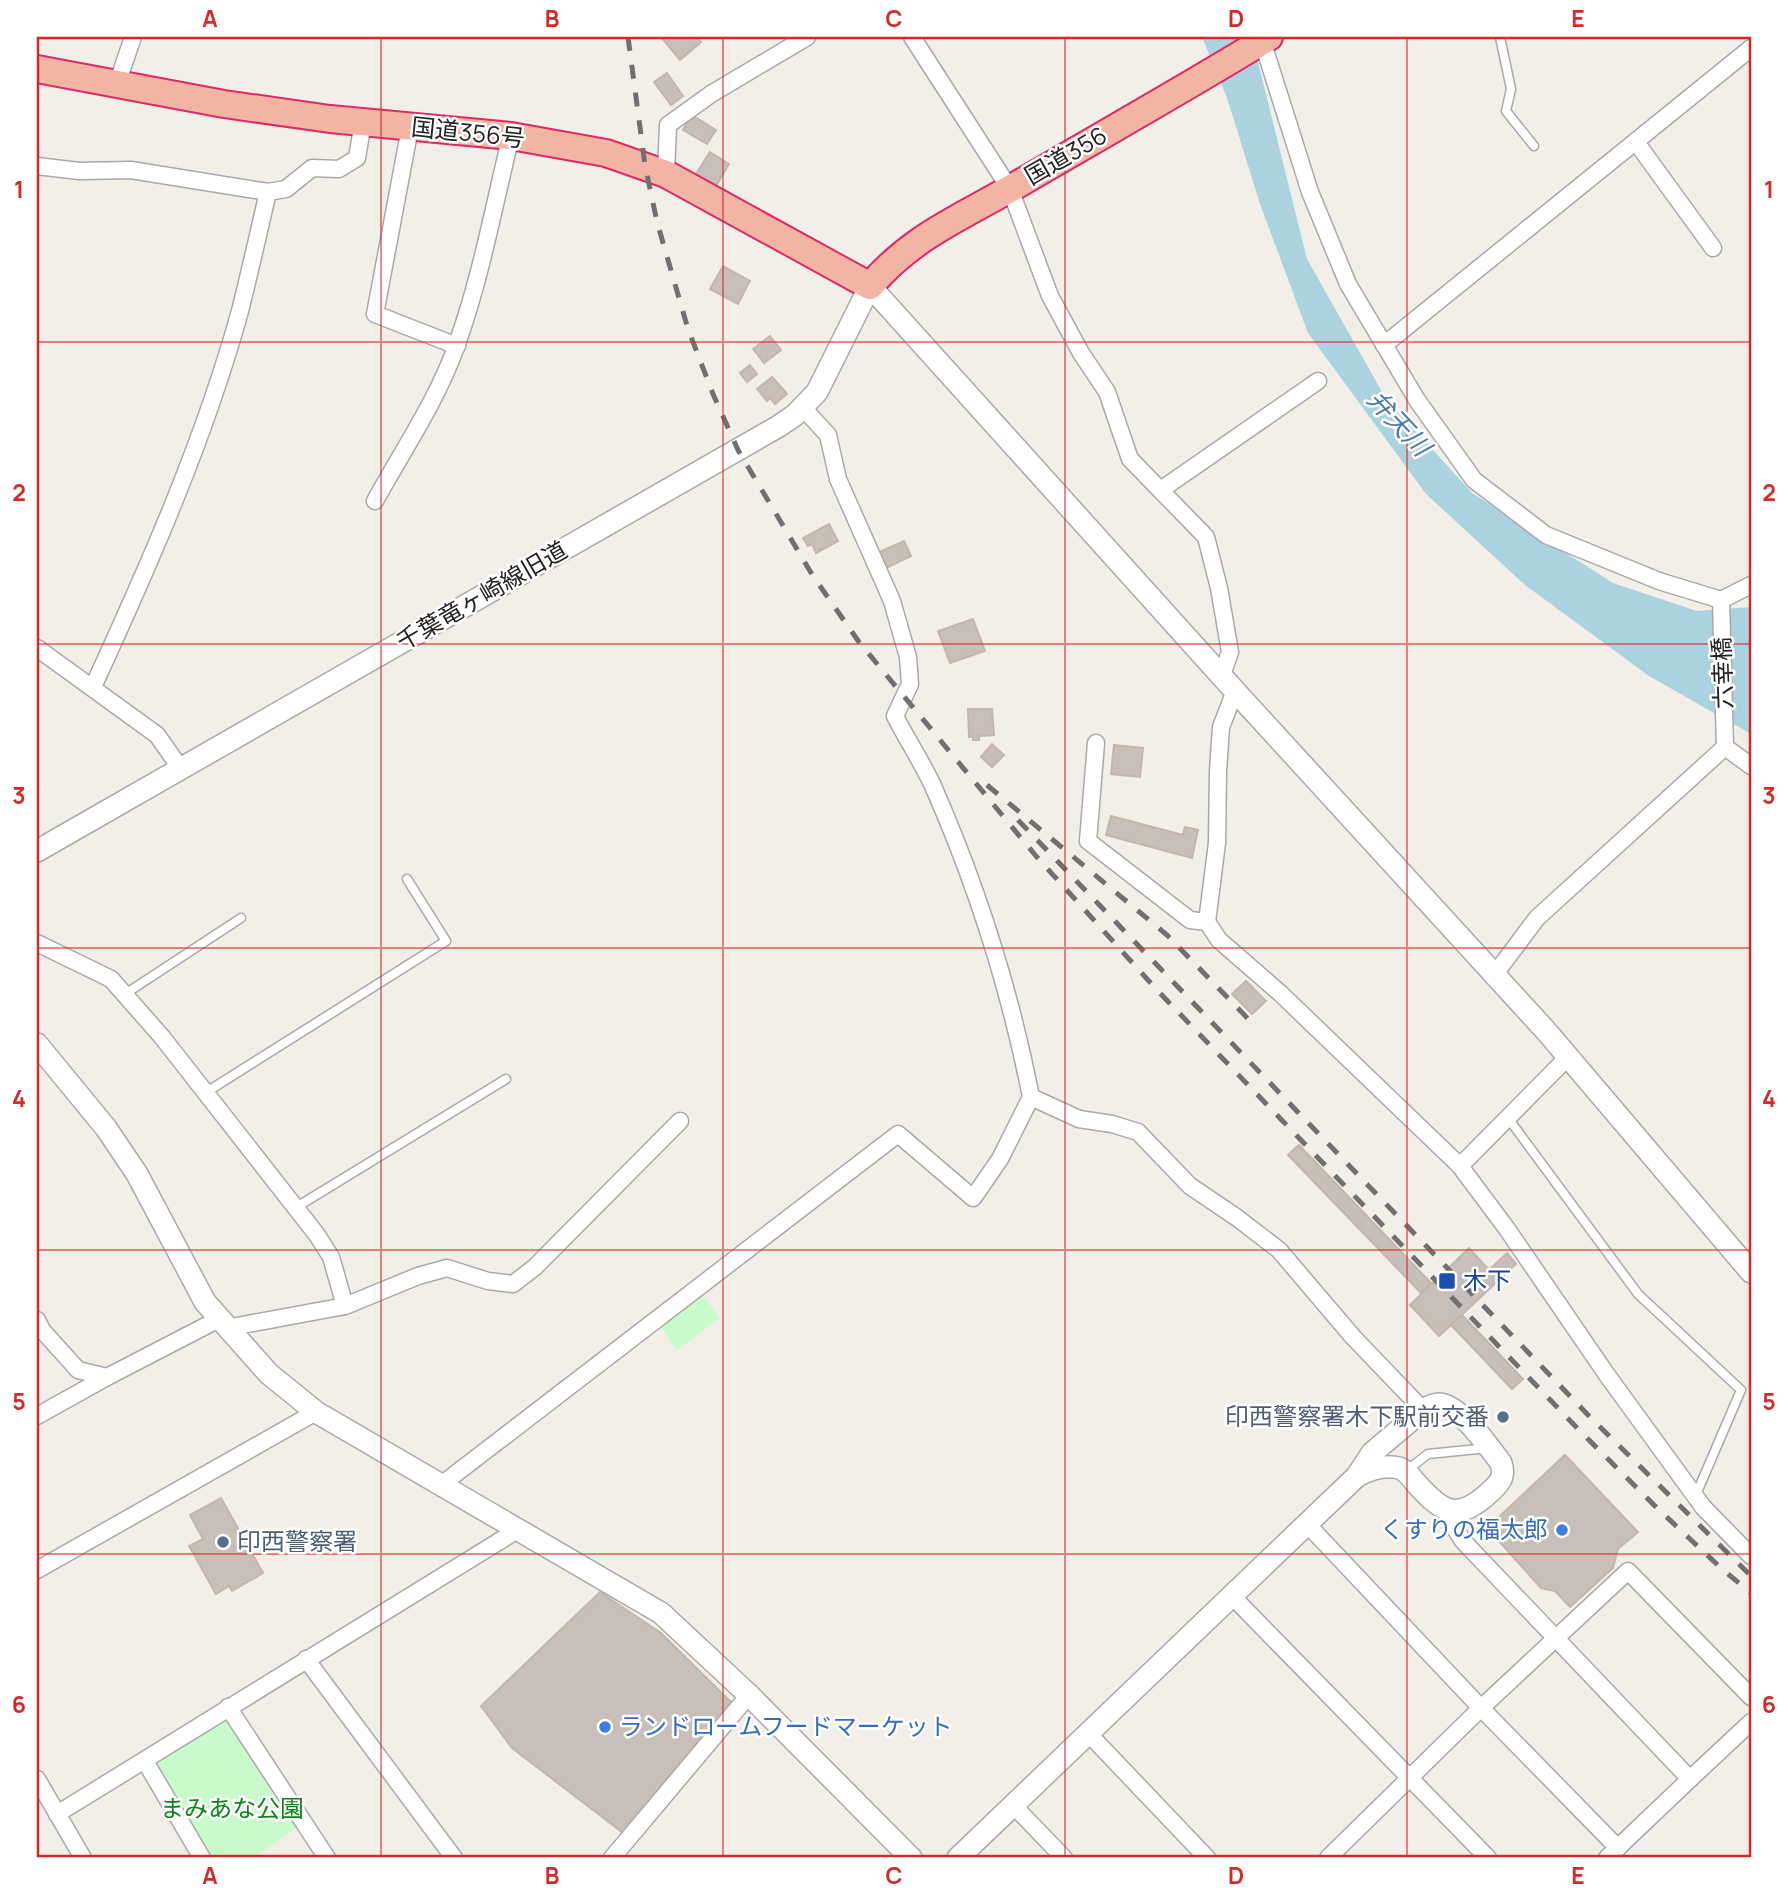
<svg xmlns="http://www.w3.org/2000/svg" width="1788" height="1895" viewBox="0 0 1788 1895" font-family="Manrope,'Noto Sans JP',sans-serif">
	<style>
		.park { fill: #c8facc }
		.water { fill: #aad3df }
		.building { fill: #c7bfb8; stroke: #c4b6ab; stroke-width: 2 }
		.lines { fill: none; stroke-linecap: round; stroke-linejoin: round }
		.service-casing { stroke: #a9a9a9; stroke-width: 11 }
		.minor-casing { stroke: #a9a9a9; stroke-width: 19 }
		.tertiary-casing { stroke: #a9a9a9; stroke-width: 24 }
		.trunk-casing { stroke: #dc2a67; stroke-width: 30 }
		.service { stroke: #fff; stroke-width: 8 }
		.minor { stroke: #fff; stroke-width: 16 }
		.tertiary { stroke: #fff; stroke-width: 21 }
		.trunk { stroke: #f2b4a3; stroke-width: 26 }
		.rail { stroke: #707070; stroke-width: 5; stroke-dasharray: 14 14; stroke-linecap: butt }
		.grid { fill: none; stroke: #d62828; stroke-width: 2; stroke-opacity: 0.55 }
		.transit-dot { fill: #1a4fb4; stroke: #fff; stroke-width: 2.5 }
		.service-dot { fill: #5c6f8a; stroke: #fff; stroke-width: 2.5 }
		.shop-dot { fill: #3f7fe0; stroke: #fff; stroke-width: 2.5 }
		.labels { text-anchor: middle; stroke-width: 5; stroke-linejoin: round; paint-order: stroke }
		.street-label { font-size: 24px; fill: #222; stroke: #fff }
		.transit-label { font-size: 24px; fill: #164399; stroke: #fff; text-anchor: start }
		.service-label { font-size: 24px; fill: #4e5e75; stroke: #fff; text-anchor: end }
		.shop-label { font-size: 24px; fill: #366cbe; stroke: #fff; text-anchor: end }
		.park-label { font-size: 24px; fill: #0c8416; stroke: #fff }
		.water-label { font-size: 26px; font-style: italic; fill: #4a7aab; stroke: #fff }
		.neatline { fill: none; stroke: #d62828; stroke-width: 2.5 }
		.grid-label { font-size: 23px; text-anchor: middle; font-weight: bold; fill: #d62828 }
	</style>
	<rect width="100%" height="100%" fill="#f2efe9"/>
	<g class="park">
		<path d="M699 1290 720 1318 677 1350 658 1323Z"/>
		<path d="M225 1716 297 1827 254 1858H210L151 1759Z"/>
	</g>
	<path class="water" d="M1202 37H1246L1257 58 1307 259 1385 397 1472 493 1613 583 1697 611 1751 607V734L1649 676 1525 585 1426 494 1308 333 1260 204 1227 98Z"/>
	<g class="building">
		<path d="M661 37H697L701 42 680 60Z"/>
		<path d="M667 73 683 96 671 105 654 82Z"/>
		<path d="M692 115 716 130 707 144 683 130Z"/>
		<path d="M710 152 729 164 716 186 696 174Z"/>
		<path d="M723 266 750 281 738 304 710 289Z"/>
		<path d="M770 336 781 350 764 363 753 349Z"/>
		<path d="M750 365 757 374 747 382 740 373Z"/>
		<path d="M772 377 787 394 775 404 770 398 767 401 757 389Z"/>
		<path d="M829 524 838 541 816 553 812 544 808 546 803 538Z"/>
		<path d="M904 541 911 556 884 569 877 553Z"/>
		<path d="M973 619 985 651 950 663 938 631Z"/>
		<path d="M968 709H992L994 735 979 736V740H973V736L969 737Z"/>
		<path d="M992 744 1004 755 992 767 981 757Z"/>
		<path d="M1114 745 1143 748 1140 777 1111 774Z"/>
		<path d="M1111 816 1183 835 1185 827 1198 830 1192 858 1106 835Z"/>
		<path d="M1246 981 1266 1001 1252 1014 1232 994Z"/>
		<path d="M1299 1145 1431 1283 1421 1293 1288 1155Z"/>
		<path d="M1469 1248 1489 1270 1507 1253 1516 1264 1439 1336 1410 1305Z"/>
		<path d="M1462 1315 1523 1379 1512 1389 1451 1325Z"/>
		<path d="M1565 1455 1638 1532 1618 1549 1613 1568 1570 1607 1555 1591 1541 1588 1487 1528Z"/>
		<path d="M221 1498 263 1573 232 1591 229 1586 216 1594 189 1546 203 1539 190 1515Z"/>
		<path d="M600 1592 661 1633 733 1704 623 1833 512 1748 481 1706Z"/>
	</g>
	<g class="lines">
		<defs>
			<g id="service">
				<path d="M1500 37 1511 89 1506 111 1534 146"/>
				<path d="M125 994 241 918"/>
				<path d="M205 1093 446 941 407 879"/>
				<path d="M1508 1118 1638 1294 1741 1390 1695 1497"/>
				<path d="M295 1208 506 1079"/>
				<path d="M1406 1471 1428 1454 1488 1448"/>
			</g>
			<g id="minor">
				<path d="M912 37 1010 189 1050 296 1081 353 1107 392 1130 459 1206 537 1219 588 1230 652 1222 675"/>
				<path d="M1261 37 1310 192 1348 284 1417 400 1474 480 1546 535 1659 581 1721 600 1751 585"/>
				<path d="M117 84 133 37"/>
				<path d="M410 128 375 314 457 346"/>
				<path d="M1636 142 1713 248"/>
				<path d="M37 166 79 171 131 170 268 192 286 189 312 168 339 169 357 158 363 122"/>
				<path d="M666 174 668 125 711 94 807 37"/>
				<path d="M1384 345 1751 48"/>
				<path d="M803 408 828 435 838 479 892 601 908 657 910 684 895 716C907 740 922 762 933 786 977 886 1010 990 1031 1097L1079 1119 1112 1124 1138 1132 1190 1186 1236 1217 1279 1250 1353 1337 1423 1410"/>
				<path d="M1162 489 1318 381"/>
				<path d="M375 501C403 450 438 399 457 344 481 277 494 205 511 136"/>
				<path d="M1721 600 1725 747"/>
				<path d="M37 648 157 735 181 769"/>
				<path d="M93 687C149 565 204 441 240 311 250 271 259 231 268 192"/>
				<path d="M1235 691 1221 727 1218 771 1217 843 1207 922 1219 940 1281 994 1460 1166 1507 1229 1607 1375 1703 1507 1751 1556"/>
				<path d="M1096 743 1088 841 1190 920 1207 922"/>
				<path d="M1725 747 1751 766"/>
				<path d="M37 943 111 979 162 1037 317 1235 331 1257 345 1306"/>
				<path d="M1495 974 1537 918 1725 747"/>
				<path d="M1460 1166 1568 1057"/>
				<path d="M37 1320 42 1330 78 1370 107 1377"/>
				<path d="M226 1328 345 1306 418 1276 447 1268 488 1281 513 1284 535 1267 680 1121"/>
				<path d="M37 1416 107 1377 219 1319"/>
				<path d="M441 1485 898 1134 973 1198 1000 1159 1031 1097"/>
				<path d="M1454 1510 1456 1530 1463 1541 1690 1779 1607 1858"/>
				<path d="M1307 1524 1481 1708 1618 1848"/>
				<path d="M37 1570 316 1412"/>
				<path d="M1232 1596 1488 1858"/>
				<path d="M306 1659 454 1858"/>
				<path d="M228 1707 327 1858"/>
				<path d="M1088 1733 1207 1858"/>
				<path d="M145 1761 202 1858"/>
				<path d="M37 1779 83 1858"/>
				<path d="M1690 1779 1751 1722"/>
				<path d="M1014 1806 1064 1858"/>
				<path d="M57 1814 519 1529"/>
				<path d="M612 1858 749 1695"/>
				<path d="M1328 1858 1481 1708 1628 1571 1751 1697"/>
			</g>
			<g id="tertiary">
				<path d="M37 851 779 426 795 415 817 392 870 286 1235 691 1547 1032 1751 1272"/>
				<path d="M37 1044 106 1128 137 1174 205 1302 269 1374 316 1412 661 1613 749 1695 911 1858"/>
				<path d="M958 1858 1357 1476C1370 1469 1384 1464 1399 1468 1406 1470 1410 1476 1415 1482 1443 1514 1458 1522 1491 1491 1501 1482 1505 1476 1501 1463 1489 1447 1460 1405 1439 1404 1433 1404 1428 1407 1423 1410L1372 1453 1357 1476"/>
			</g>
			<path id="trunk" d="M37 69 224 104 330 119 511 136 606 153 666 174 870 286C913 236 960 218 1015 186 1100 136 1186 88 1269 37"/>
		</defs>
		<use href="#service" class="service-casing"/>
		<use href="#minor" class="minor-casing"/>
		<use href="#tertiary" class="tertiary-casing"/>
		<use href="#trunk" class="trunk-casing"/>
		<use href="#service" class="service"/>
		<use href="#minor" class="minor"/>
		<use href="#tertiary" class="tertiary"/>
		<use href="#trunk" class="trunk"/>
		<g class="rail">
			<path d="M628 37 645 165 657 222 688 329 713 394 738 450 813 576 859 642 1036 856 1157 990 1580 1431 1657 1508 1722 1569 1751 1593"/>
			<path d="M987 785 1167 935 1257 1028"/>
			<path d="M1018 820 1591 1418 1751 1576"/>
		</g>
	</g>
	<path class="grid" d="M381 37V1858M723 37V1858M1065 37V1858M1407 37V1858M37 342H1751M37 644H1751M37 948H1751M37 1250H1751M37 1554H1751"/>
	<rect class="transit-dot" x="1438" y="1272" width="18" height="18" rx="3.5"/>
	<g class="service-dot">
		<circle cx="1503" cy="1417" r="7"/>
		<circle cx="223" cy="1542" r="7"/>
	</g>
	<g class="shop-dot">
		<circle cx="1562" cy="1530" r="7"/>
		<circle cx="605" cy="1727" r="7"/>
	</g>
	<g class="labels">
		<g class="street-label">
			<text transform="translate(468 133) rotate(6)" y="8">国道356号</text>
			<text transform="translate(1066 156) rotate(-30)" y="8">国道356</text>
			<text transform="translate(482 596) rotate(-30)" y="8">千葉竜ヶ崎線旧道</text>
			<text transform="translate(1723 673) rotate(-92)" y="8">六幸橋</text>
		</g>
		<g class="transit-label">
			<text x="1463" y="1289">木下</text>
		</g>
		<g class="service-label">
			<text x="1489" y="1425">印西警察署木下駅前交番</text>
			<text x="237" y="1550" text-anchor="start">印西警察署</text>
		</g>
		<g class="shop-label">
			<text x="1548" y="1538">くすりの福太郎</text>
			<text x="619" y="1735" text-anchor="start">ランドロームフードマーケット</text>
		</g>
		<g class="park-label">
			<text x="232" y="1817">まみあな公園</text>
		</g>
		<g class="water-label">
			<text transform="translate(1399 423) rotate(47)" y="9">弁天川</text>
		</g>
	</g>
	<rect width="1788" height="1895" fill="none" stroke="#ffffff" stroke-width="77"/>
	<rect x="38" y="38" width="1712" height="1818" class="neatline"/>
	<g class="grid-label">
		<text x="210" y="27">A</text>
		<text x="552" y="27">B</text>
		<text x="894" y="27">C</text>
		<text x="1236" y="27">D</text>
		<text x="1578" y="27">E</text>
		<text x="19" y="198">1</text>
		<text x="1769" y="198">1</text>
		<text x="19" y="501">2</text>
		<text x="1769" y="501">2</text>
		<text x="19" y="804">3</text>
		<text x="1769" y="804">3</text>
		<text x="19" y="1107">4</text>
		<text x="1769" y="1107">4</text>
		<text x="19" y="1410">5</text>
		<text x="1769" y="1410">5</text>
		<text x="19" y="1713">6</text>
		<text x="1769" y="1713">6</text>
		<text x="210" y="1884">A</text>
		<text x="552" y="1884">B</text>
		<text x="894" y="1884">C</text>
		<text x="1236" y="1884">D</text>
		<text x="1578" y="1884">E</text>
	</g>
</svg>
